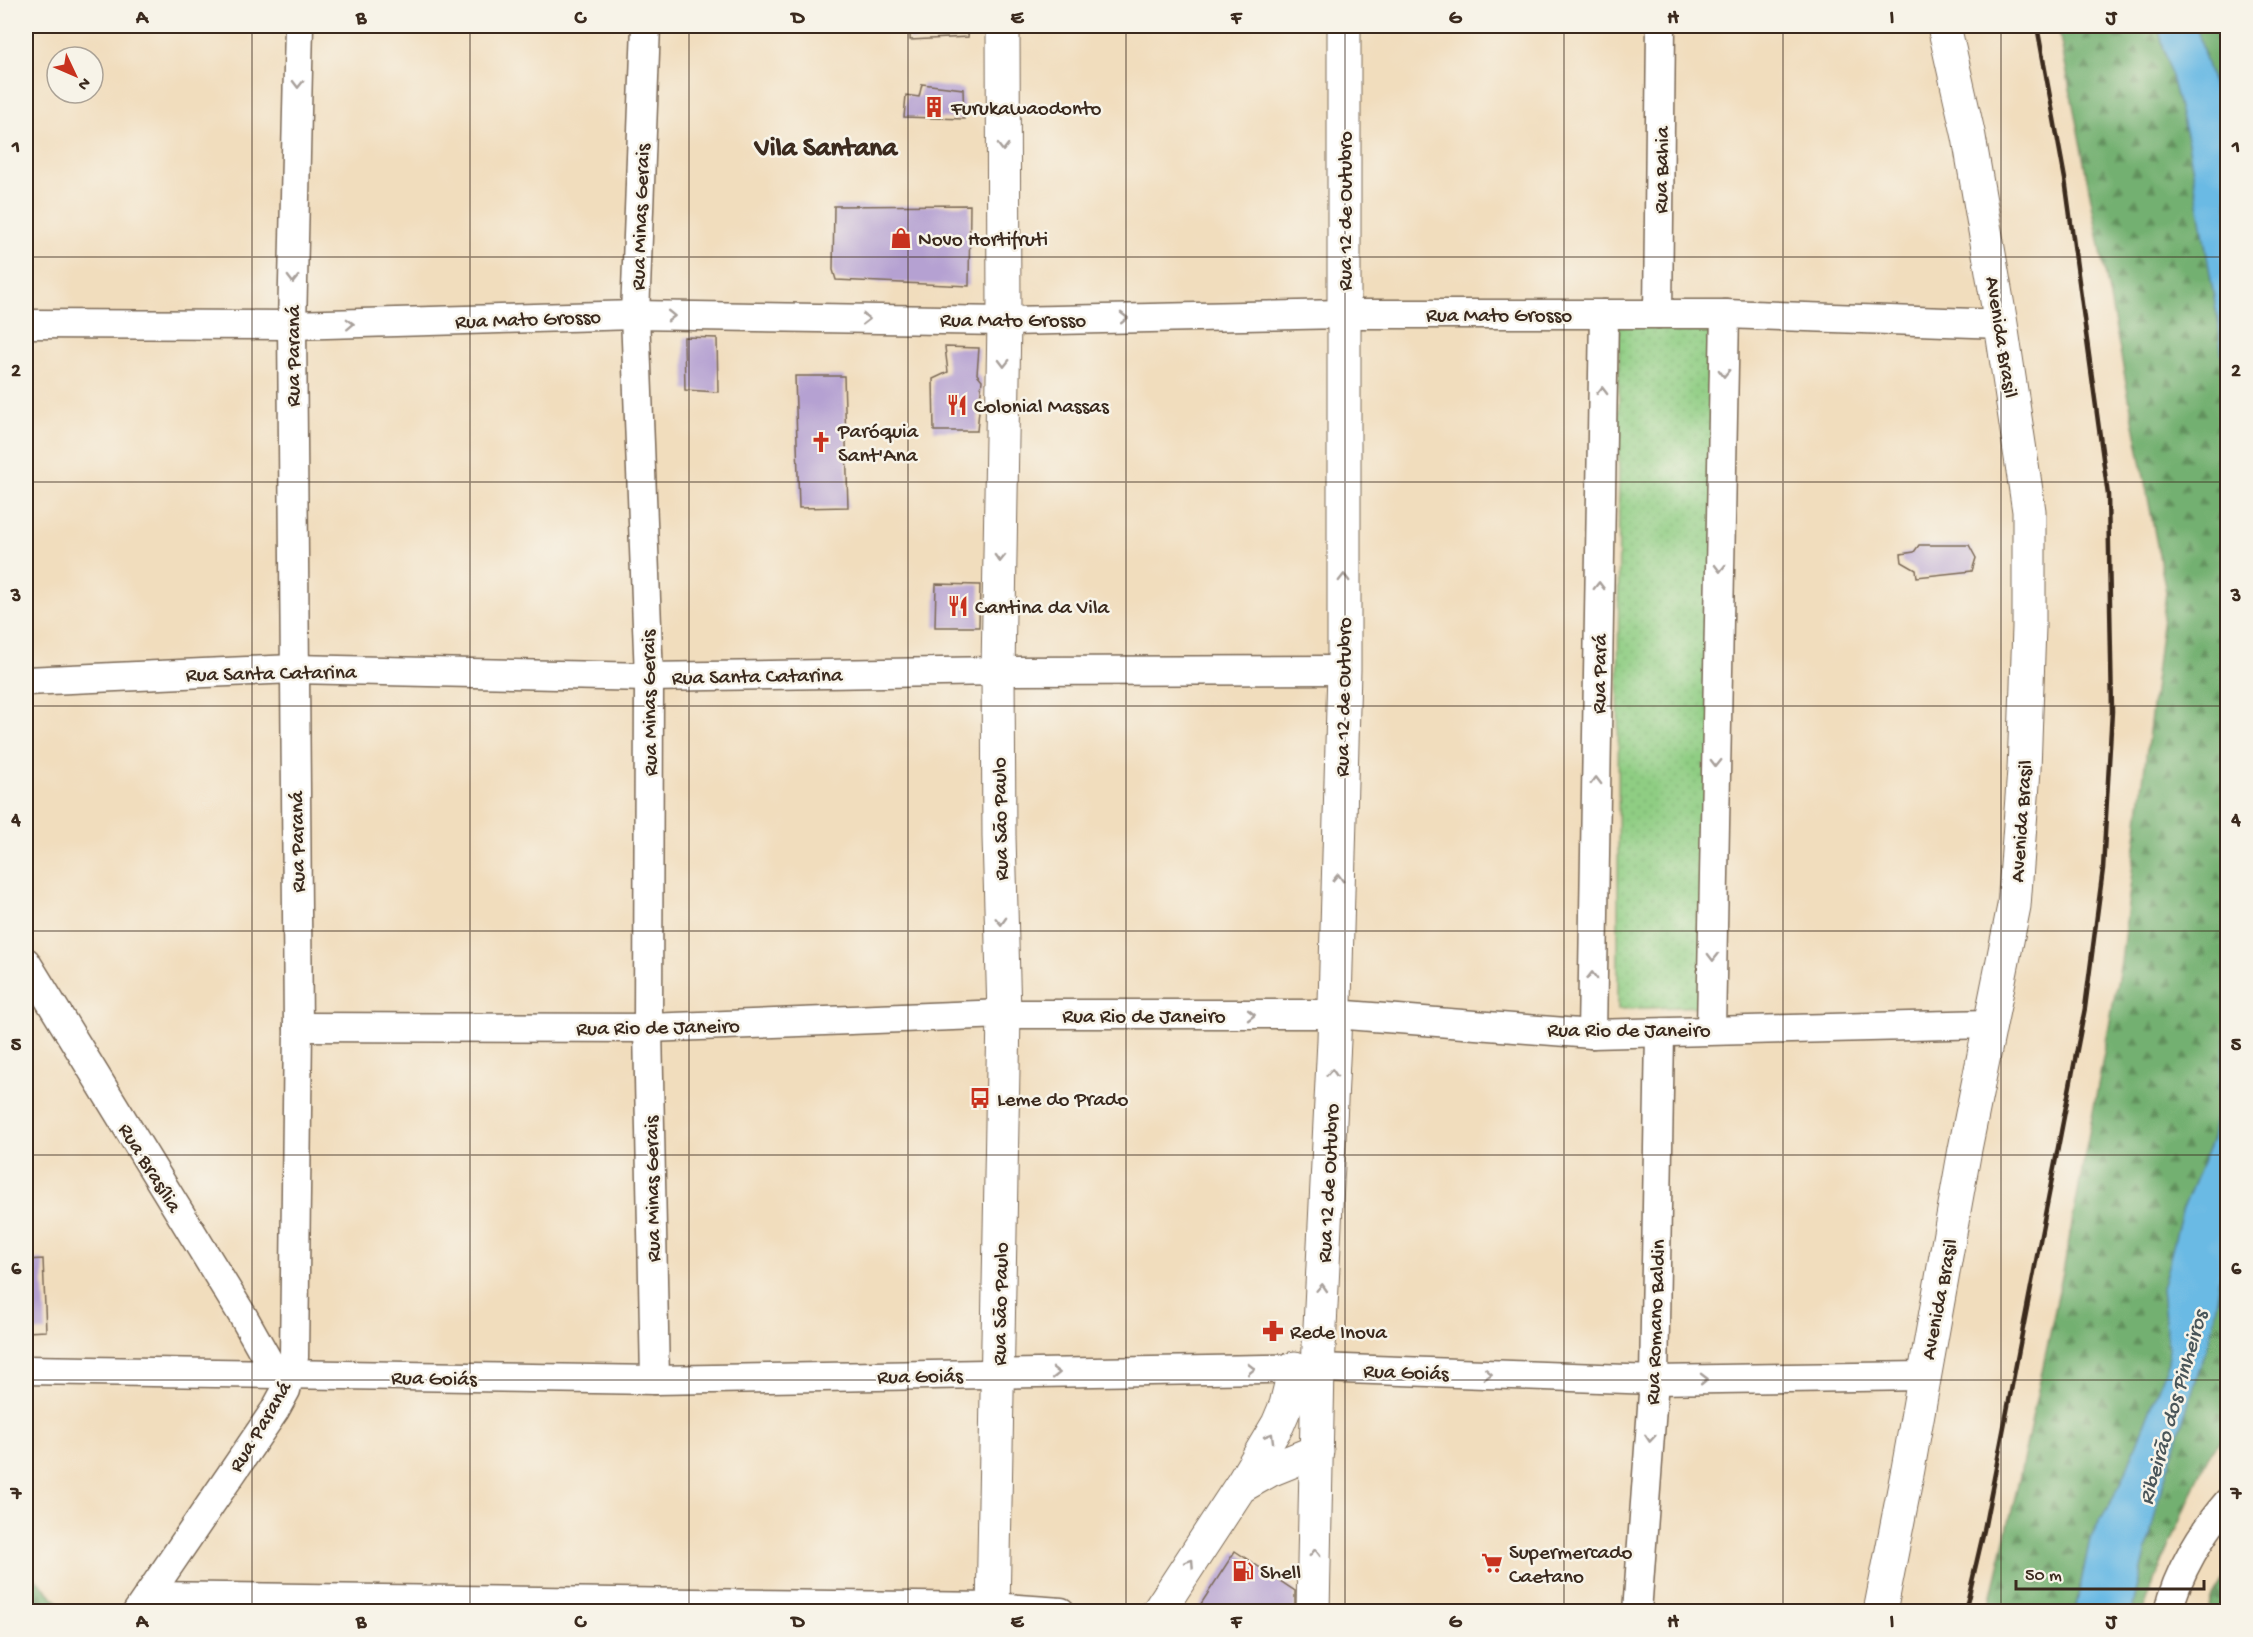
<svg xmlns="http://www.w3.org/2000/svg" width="2253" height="1637" viewBox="0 0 2253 1637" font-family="'Gochi Hand',sans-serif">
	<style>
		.forest { fill: url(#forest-firs); stroke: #576d48; stroke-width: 1.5 }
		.park { fill: url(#park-dots); stroke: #657c50; stroke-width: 1.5 }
		.water { fill: #6abae4; stroke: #527281; stroke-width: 1.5 }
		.building { fill: #b5a1d2 }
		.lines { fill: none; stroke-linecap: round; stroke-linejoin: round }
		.street-casing { stroke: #7b6956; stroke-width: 31 }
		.secondary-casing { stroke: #7b6956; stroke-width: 35 }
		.primary-casing { stroke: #7b6956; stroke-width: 35 }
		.street { stroke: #fff; stroke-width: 28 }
		.secondary { stroke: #fff; stroke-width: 33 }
		.primary { stroke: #fff; stroke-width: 33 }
		.rail { stroke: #3b2a1e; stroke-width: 4.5 }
		.oneway { stroke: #a79f9a }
		.grid { fill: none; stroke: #3b2a1e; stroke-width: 1.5; stroke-opacity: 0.55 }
		.labels { text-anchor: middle; stroke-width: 5; stroke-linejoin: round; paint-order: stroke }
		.poi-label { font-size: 21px; fill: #3b2a1e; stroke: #f7f3e8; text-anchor: start }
		.street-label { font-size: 21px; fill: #3b2a1e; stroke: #f7f3e8 }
		.water-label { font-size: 22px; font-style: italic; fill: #495559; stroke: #f7f3e8 }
		.district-label { font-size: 27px; font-weight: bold; fill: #3b2a1e; stroke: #f7f3e8 }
		.neatline { fill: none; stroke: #3b2a1e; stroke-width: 2 }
		.grid-label { font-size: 20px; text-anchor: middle; font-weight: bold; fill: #3b2a1e }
	</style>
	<defs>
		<pattern id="forest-firs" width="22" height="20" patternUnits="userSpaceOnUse" patternTransform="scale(1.5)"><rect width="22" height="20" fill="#73b071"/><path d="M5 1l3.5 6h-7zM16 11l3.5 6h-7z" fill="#608f5c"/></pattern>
		<pattern id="park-dots" width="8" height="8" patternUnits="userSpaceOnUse" patternTransform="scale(1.5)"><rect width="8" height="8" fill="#8fcd83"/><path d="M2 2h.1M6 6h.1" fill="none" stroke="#7cb071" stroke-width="1.8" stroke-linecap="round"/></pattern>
	</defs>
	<rect width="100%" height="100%" fill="#f7f3e8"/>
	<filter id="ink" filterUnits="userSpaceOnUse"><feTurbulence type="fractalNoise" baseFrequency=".0167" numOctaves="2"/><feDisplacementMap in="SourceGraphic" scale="12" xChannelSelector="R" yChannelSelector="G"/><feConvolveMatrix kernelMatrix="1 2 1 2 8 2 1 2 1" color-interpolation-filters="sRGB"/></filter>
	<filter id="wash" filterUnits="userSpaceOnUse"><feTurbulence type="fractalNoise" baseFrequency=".008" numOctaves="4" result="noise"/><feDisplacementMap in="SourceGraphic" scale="24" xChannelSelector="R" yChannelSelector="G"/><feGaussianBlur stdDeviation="1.35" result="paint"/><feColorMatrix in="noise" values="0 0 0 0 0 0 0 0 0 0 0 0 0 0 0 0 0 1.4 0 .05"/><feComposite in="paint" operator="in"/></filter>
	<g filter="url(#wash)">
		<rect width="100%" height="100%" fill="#f1ddbd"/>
		<g class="forest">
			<path d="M2058 26H2227V1433L2208 1456 2146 1601 2145 1611 1988 1612 2019 1480 2063 1272 2121 962 2166 592Z"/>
			<path d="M26 1569 67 1611H26Z"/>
			<path d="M2227 1574V1611H2209L2213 1597Z"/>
		</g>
		<path class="park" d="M1723 320 1706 1006 1618 1009 1619 321Z"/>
		<g class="water">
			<path d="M2158 26H2196L2225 125 2228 140 2227 415 2219 327 2188 143Z"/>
			<path d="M2227 1027V1236L2212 1330 2161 1490 2132 1611H2075L2090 1539 2121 1484 2169 1361 2162 1289 2182 1211 2212 1139Z"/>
		</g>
		<g id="blocks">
			<g class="building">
				<path d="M910 26H969L968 37 910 40Z"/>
				<path d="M922 84 963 89 964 119 904 117 906 95 919 97Z"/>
				<path d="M970 205 969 286 836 280 833 270 834 206Z"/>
				<path d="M684 337 717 338 718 392 685 390Z"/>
				<path d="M945 347 979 348 977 374 982 380 977 431H934L933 379 948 372Z"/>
				<path d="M795 376H844L848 507 799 508Z"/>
				<path d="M1919 545H1969L1976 558 1972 571 1917 577 1916 570 1902 562 1901 554 1914 552Z"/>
				<path d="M936 584 980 585 979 627H935Z"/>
				<path d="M43 1259 46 1331 26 1332V1260Z"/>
				<path d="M1235 1551 1295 1591V1612L1197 1610Z"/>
			</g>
		</g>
	</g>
	<g filter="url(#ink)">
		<use href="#blocks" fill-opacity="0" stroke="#7b6956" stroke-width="1.5"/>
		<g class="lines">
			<defs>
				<g id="street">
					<path d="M646 26 635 315 649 677 648 1028 655 1380"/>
					<path d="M1658 314 1661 26"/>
					<path d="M26 324 292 325 635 315 1004 321 1343 314H1725L2001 324"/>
					<path d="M26 681 294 669 649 677 998 671 1344 670"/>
					<path d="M26 962 243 1316 275 1373"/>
					<path d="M298 1027 648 1028 1004 1014H1334L1592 1034 1989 1024"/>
					<path d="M1711 1029 1725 314"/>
					<path d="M1592 1034 1604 314"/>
					<path d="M26 1370 655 1380 1318 1368 1654 1380 1923 1376"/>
					<path d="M148 1596 993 1607 1061 1612"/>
					<path d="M137 1612 275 1410 286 1390 294 1357 298 1027 292 325 299 26"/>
					<path d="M1637 1612 1654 1380 1660 1033"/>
					<path d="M2168 1612C2177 1573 2202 1532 2228 1502"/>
				</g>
				<g id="secondary">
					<path d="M1241 1486 1278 1424 1286 1405 1295 1368"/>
					<path d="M1158 1612 1240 1487 1270 1470 1317 1451"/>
					<path d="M1880 1612 1908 1469 1965 1149 2014 906 2024 770 2029 627V511L2001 324 1969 137 1944 26"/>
				</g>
				<g id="primary">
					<path d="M993 1612 1004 1014 999 837 998 671 1004 321 1003 26"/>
					<path d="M1313 1612 1318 1368 1334 1040 1344 670V26"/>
				</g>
			</defs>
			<use href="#street" class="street-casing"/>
			<use href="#secondary" class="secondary-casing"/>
			<use href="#primary" class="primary-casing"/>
			<use href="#street" class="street"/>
			<use href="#secondary" class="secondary"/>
			<use href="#primary" class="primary"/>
			<path class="rail" d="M1965 1612 1984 1530 2085 1008 2103 869 2112 711 2108 495 2065 179 2037 26"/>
		</g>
		<defs><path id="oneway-chevron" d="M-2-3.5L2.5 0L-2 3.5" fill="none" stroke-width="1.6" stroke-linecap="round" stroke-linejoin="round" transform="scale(1.5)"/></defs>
		<g class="oneway">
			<use href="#oneway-chevron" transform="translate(298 84) rotate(91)"/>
			<use href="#oneway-chevron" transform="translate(1003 147) rotate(90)"/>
			<use href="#oneway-chevron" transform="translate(293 279) rotate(91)"/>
			<use href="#oneway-chevron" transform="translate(671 316) rotate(1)"/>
			<use href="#oneway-chevron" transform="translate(1124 318) rotate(-1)"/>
			<use href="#oneway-chevron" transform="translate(866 319) rotate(1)"/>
			<use href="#oneway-chevron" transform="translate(350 324) rotate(-2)"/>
			<use href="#oneway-chevron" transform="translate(1004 363) rotate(91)"/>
			<use href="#oneway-chevron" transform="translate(1724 373) rotate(91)"/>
			<use href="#oneway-chevron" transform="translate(1602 391) rotate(-89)"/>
			<use href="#oneway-chevron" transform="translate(1000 558) rotate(91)"/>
			<use href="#oneway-chevron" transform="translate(1720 568) rotate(91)"/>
			<use href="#oneway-chevron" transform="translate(1344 578) rotate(-90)"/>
			<use href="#oneway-chevron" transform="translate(1599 586) rotate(-89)"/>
			<use href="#oneway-chevron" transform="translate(1716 763) rotate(91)"/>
			<use href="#oneway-chevron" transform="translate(1596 781) rotate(-89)"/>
			<use href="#oneway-chevron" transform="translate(1338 878) rotate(-88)"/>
			<use href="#oneway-chevron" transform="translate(1001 921) rotate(88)"/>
			<use href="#oneway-chevron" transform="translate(1713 957) rotate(91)"/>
			<use href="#oneway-chevron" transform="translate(1592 976) rotate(-89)"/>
			<use href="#oneway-chevron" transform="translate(1251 1015)"/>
			<use href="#oneway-chevron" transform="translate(1332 1073) rotate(-87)"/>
			<use href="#oneway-chevron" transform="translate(1322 1288) rotate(-87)"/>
			<use href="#oneway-chevron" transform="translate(1251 1369) rotate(-1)"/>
			<use href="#oneway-chevron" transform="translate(1056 1373) rotate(-1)"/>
			<use href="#oneway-chevron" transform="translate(1488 1374) rotate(2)"/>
			<use href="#oneway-chevron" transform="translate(1704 1379) rotate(-1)"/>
			<use href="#oneway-chevron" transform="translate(1270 1437) rotate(-60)"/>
			<use href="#oneway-chevron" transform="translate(1650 1438) rotate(94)"/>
			<use href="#oneway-chevron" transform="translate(1315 1553) rotate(-89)"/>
			<use href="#oneway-chevron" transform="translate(1190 1563) rotate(-56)"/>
		</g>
	</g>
	<path class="grid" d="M252 26V1612M470 26V1612M689 26V1612M908 26V1612M1126 26V1612M1345 26V1612M1564 26V1612M1783 26V1612M2001 26V1612M26 257H2228M26 482H2228M26 706H2228M26 931H2228M26 1155H2228M26 1380H2228"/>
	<defs>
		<symbol id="building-bare" viewBox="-9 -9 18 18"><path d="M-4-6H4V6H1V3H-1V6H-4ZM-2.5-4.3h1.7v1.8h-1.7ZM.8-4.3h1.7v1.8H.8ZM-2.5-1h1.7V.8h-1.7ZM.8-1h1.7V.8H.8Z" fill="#c8321e" stroke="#f7f3e8" stroke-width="2.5" paint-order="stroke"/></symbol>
		<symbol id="shop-bare" viewBox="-9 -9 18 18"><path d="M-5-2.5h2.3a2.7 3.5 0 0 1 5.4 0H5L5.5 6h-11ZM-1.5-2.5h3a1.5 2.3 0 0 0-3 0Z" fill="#c8321e" stroke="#f7f3e8" stroke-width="2.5" paint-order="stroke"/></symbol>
		<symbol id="restaurant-bare" viewBox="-9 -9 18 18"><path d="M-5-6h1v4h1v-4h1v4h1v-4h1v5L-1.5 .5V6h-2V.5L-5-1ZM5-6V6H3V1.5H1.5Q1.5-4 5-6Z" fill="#c8321e" stroke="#f7f3e8" stroke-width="2.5" paint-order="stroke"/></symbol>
		<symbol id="church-bare" viewBox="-9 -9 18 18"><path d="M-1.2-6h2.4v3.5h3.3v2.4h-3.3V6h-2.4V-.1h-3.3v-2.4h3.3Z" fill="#c8321e" stroke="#f7f3e8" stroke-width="2.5" paint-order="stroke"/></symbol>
		<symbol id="bus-bare" viewBox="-9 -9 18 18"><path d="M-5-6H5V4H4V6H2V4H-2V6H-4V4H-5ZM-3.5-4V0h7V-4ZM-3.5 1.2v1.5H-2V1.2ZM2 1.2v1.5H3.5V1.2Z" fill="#c8321e" stroke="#f7f3e8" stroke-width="2.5" paint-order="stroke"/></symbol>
		<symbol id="pharmacy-bare" viewBox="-9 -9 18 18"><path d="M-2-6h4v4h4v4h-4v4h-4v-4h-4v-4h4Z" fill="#c8321e" stroke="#f7f3e8" stroke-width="2.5" paint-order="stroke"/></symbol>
		<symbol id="supermarket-bare" viewBox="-9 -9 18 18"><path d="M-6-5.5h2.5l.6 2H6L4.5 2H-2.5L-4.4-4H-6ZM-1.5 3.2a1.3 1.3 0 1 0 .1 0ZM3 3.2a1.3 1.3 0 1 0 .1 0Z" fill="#c8321e" stroke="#f7f3e8" stroke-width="2.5" paint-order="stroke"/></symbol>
		<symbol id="fuel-bare" viewBox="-9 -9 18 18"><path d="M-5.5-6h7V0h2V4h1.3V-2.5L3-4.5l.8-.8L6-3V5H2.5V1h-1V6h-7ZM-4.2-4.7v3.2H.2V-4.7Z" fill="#c8321e" stroke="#f7f3e8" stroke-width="2.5" paint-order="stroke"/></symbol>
	</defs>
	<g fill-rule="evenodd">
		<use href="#building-bare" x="919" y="92" width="30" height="30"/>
		<use href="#shop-bare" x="886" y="223" width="30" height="30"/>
		<use href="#restaurant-bare" x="942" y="390" width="30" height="30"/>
		<use href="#church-bare" x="806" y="427" width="30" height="30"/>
		<use href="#restaurant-bare" x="943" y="591" width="30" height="30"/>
		<use href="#bus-bare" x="965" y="1083" width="30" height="30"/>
		<use href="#pharmacy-bare" x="1258" y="1316" width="30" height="30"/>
		<use href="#supermarket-bare" x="1477" y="1548" width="30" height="30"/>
		<use href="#fuel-bare" x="1228" y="1556" width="30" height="30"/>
	</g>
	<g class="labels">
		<g class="poi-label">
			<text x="951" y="114">Furukawaodonto</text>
			<text x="918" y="245">Novo Hortifruti</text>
			<text x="974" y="412">Colonial Massas</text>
			<text x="838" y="437">Paróquia<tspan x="838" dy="24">Sant'Ana</tspan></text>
			<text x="975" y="613">Cantina da Vila</text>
			<text x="997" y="1105">Leme do Prado</text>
			<text x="1290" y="1338">Rede Inova</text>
			<text x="1509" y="1558">Supermercado<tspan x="1509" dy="24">Caetano</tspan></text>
			<text x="1260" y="1578">Shell</text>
		</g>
		<g class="street-label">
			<text transform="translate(1660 170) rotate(-89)" y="7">Rua Bahia</text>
			<text transform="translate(1344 211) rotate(-90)" y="7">Rua 12 de Outubro</text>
			<text transform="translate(639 217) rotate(-88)" y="7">Rua Minas Gerais</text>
			<text x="1499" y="321">Rua Mato Grosso</text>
			<text transform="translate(528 318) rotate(-2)" y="7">Rua Mato Grosso</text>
			<text x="1013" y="326">Rua Mato Grosso</text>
			<text transform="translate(2003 337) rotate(81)" y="7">Avenida Brasil</text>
			<text transform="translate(292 356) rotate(-90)" y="7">Rua Paraná</text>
			<text transform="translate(271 672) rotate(-1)" y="7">Rua Santa Catarina</text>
			<text transform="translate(1598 674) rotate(-89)" y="7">Rua Pará</text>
			<text transform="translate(757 675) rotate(-1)" y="7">Rua Santa Catarina</text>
			<text transform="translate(1342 697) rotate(-89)" y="7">Rua 12 de Outubro</text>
			<text transform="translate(648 703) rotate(-91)" y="7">Rua Minas Gerais</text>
			<text transform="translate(999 819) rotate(-91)" y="7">Rua São Paulo</text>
			<text transform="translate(2020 821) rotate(-86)" y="7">Avenida Brasil</text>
			<text transform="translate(296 842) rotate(-91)" y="7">Rua Paraná</text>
			<text x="1144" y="1022">Rua Rio de Janeiro</text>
			<text transform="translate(658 1026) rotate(-1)" y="7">Rua Rio de Janeiro</text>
			<text x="1629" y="1036">Rua Rio de Janeiro</text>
			<text transform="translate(151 1167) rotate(58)" y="7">Rua Brasília</text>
			<text transform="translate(1327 1183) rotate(-87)" y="7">Rua 12 de Outubro</text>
			<text transform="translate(651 1189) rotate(-91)" y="7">Rua Minas Gerais</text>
			<text transform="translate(1938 1299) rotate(-79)" y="7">Avenida Brasil</text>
			<text transform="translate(999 1304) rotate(-89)" y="7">Rua São Paulo</text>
			<text transform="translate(1654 1322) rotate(-88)" y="7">Rua Romano Baldin</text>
			<text transform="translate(1406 1371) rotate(2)" y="7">Rua Goiás</text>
			<text transform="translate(920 1375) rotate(-1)" y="7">Rua Goiás</text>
			<text transform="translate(434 1377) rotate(1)" y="7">Rua Goiás</text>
			<text transform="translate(259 1426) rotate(-59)" y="7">Rua Paraná</text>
		</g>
		<g class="water-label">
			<text transform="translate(2171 1407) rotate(-74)" y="8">Ribeirão dos Pinheiros</text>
		</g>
		<g class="district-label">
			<text x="826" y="155">Vila Santana</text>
		</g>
	</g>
	<rect width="2253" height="1637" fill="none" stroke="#f7f3e8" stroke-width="66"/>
	<g transform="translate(75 75) rotate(134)"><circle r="28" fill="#f7f3e8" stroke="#aca397" stroke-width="1.5"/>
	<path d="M0-4.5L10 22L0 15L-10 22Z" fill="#c8321e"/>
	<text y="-9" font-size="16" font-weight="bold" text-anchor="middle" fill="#3b2a1e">N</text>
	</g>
	<path d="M2016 1580v9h188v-9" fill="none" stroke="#3b2a1e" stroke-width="3"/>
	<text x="2025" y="1580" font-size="18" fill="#3b2a1e" stroke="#f7f3e8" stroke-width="4.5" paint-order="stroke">50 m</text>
	<rect x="33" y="33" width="2187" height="1571" class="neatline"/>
	<g class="grid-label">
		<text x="142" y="23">A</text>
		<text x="361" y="23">B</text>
		<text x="580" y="23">C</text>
		<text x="798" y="23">D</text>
		<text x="1017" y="23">E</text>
		<text x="1236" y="23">F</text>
		<text x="1455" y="23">G</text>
		<text x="1673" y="23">H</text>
		<text x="1892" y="23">I</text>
		<text x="2111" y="23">J</text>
		<text x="16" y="152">1</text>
		<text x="2236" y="152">1</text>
		<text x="16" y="376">2</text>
		<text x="2236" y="376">2</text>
		<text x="16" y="601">3</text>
		<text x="2236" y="601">3</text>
		<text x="16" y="825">4</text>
		<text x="2236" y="825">4</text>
		<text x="16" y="1050">5</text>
		<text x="2236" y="1050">5</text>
		<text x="16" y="1274">6</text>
		<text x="2236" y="1274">6</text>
		<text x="16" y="1499">7</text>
		<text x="2236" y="1499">7</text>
		<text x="142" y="1627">A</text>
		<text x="361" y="1627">B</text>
		<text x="580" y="1627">C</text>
		<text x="798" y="1627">D</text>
		<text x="1017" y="1627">E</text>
		<text x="1236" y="1627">F</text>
		<text x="1455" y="1627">G</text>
		<text x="1673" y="1627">H</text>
		<text x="1892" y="1627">I</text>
		<text x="2111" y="1627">J</text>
	</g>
</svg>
